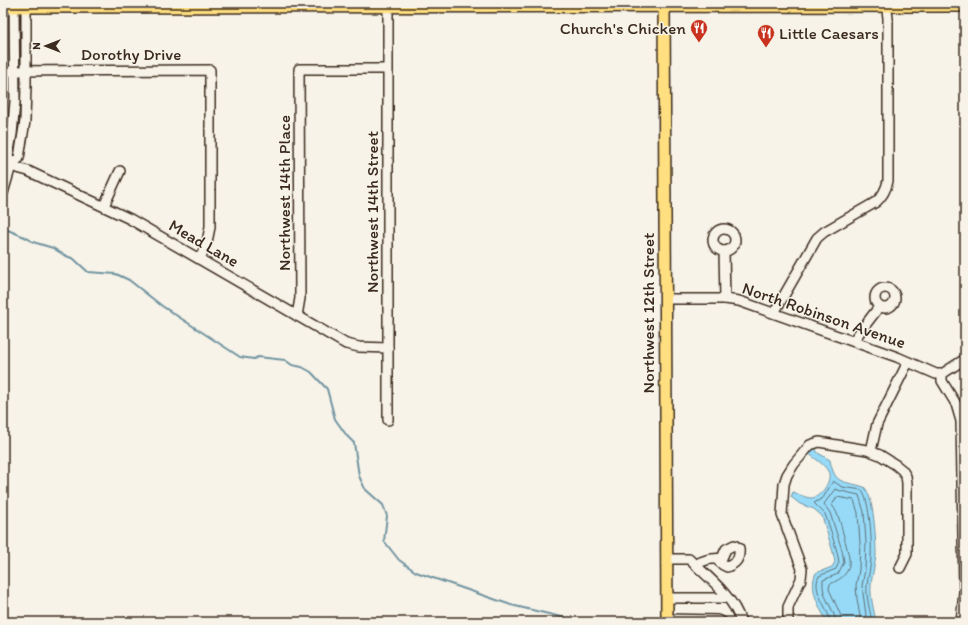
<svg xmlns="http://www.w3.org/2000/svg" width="968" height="625" viewBox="0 0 968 625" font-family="Itim,sans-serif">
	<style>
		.water { fill: #96daf8; stroke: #7294a1 }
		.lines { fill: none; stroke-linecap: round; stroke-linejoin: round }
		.shore { stroke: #5f7075; stroke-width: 1 }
		.stream { stroke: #7294a1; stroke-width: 2 }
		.minor-casing { stroke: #3b2a1e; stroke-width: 12 }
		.major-casing { stroke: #3b2a1e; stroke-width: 14 }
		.minor { stroke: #f7f3e8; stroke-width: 9 }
		.major { stroke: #ffdf80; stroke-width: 11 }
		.labels { text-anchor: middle; stroke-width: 3; stroke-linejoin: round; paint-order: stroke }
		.poi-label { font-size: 17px; fill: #3b2a1e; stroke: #f7f3e8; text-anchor: end }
		.street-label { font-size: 17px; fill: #3b2a1e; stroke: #f7f3e8 }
	</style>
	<rect width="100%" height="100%" fill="#f7f3e8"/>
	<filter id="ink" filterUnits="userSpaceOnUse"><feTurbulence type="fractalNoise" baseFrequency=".025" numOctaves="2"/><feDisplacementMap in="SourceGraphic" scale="8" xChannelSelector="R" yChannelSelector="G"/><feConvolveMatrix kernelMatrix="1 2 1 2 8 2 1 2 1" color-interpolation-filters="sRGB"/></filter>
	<g filter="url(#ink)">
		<path class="water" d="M815 448 818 453 830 460C835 486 843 480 864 487 874 495 876 542 876 555 875 565 872 575 871 585 870 597 874 610 876 622H827C820 608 808 589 816 573L832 567 835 562 833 552 822 516 814 509 800 504 791 497 793 492C799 494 805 498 812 498 821 497 833 480 828 471 824 464 814 458 808 453Z"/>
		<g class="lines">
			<g class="shore">
				<path d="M830 622C829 607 811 592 819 576L836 569 839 562 837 552 830 528 825 514 814 503 823 498 833 481 842 487 862 490C870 502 872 542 871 557 871 567 868 576 867 585 866 597 870 610 872 622"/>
				<path d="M836 622C834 607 821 598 823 580L838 574 844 562 842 550 830 513 824 504 835 489 841 491 859 495 864 512 866 542 865 570 862 586 867 622"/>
				<path d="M842 622 841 616 829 589 830 584C856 573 850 560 844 537 841 526 839 514 832 505L837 497 854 500 858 513 860 543 859 570 856 585 857 599 861 622"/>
			</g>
			<path class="stream" d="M3 228 27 238 33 242 53 248 64 255 74 259 88 272 116 274 129 280 162 306 240 357 254 359 258 357 285 360 292 365 302 367 311 372 327 389 335 419 347 436 354 443 359 476 365 489 383 505 387 516 384 541 399 560 416 572 511 605 582 622"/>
			<defs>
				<g id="minor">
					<path d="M388 3V420"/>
					<path d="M3 71 210 70V227L207 242 200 259"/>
					<path d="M3 164 28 171 130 219 346 344 359 347 388 348"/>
					<path d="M11 166 8 156 12 134 15 102 14 7"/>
					<path d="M3 193 11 166 19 158 25 121 26 85V7"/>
					<path d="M104 206 120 171"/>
					<circle cx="724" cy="240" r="11"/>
					<path d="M724 251 725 299"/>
					<circle cx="885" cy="298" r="10"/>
					<path d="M665 299H725L739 301 897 357 936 374H942L945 372 965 359"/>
					<path d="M774 313 817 238 824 232 876 202C883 196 886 190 888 181V18L886 3"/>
					<path d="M297 316 300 298 299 69H387"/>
					<path d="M853 341 879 307"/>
					<path d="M942 374V381L956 404 961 421 964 592 961 622"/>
					<path d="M871 451 877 424 908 362"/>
					<path d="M667 559H689C708 577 733 596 741 622"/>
					<path d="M695 565C705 559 710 559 722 558L726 549 734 545 739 548C740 558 737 563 727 567L723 565 716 559"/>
					<path d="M667 598H727"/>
					<path d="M667 619 717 620 722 622"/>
					<path d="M788 622V607L801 579 802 569 782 515 784 484 787 475 794 464 810 445 819 442 867 450 880 455 896 465 902 470 906 476 907 483V554L900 568"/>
				</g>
				<g id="major">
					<path d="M664 3 667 622"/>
					<path d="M3 7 965 6"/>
				</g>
			</defs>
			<use href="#minor" class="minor-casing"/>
			<use href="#major" class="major-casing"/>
			<use href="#minor" class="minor"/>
			<use href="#major" class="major"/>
		</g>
	</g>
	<defs>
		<symbol id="restaurant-pin" viewBox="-11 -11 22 30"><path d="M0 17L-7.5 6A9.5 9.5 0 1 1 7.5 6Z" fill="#c8321e" stroke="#f7f3e8"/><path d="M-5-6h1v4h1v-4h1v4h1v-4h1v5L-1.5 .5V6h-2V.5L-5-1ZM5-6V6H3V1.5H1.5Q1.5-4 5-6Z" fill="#fff"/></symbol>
	</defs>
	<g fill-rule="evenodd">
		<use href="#restaurant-pin" x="689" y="18" width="20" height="27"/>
		<use href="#restaurant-pin" x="756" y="23" width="20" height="27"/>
	</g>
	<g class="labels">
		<g class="poi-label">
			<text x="686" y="34">Church's Chicken</text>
			<text x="779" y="39" text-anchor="start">Little Caesars</text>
		</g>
		<g class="street-label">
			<text x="131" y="60">Dorothy Drive</text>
			<text transform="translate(284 193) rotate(-90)" y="6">Northwest 14th Place</text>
			<text transform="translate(372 212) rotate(-90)" y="6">Northwest 14th Street</text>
			<text transform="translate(204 243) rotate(30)" y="6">Mead Lane</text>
			<text transform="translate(648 313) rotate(-90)" y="6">Northwest 12th Street</text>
			<text transform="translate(824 315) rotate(19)" y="6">North Robinson Avenue</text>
		</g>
	</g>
	<rect width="968" height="625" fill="none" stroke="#f7f3e8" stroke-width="16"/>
	<rect x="8" y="8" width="952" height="609" fill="none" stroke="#3b2a1e" stroke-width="1.5" filter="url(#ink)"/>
	<g transform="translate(46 46) rotate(270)" stroke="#f7f3e8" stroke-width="3" paint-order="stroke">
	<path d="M0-3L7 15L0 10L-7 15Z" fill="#3b2a1e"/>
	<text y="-6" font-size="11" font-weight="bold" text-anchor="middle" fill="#3b2a1e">N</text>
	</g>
</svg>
